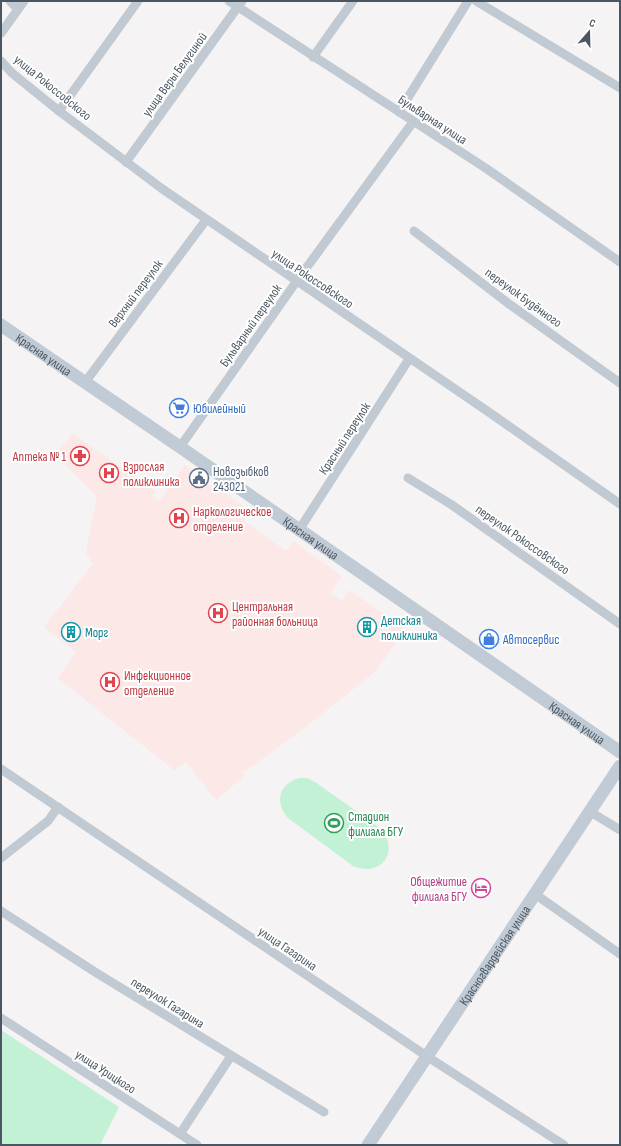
<svg xmlns="http://www.w3.org/2000/svg" width="621" height="1146" viewBox="0 0 621 1146" font-family="'Sofia Sans Condensed',sans-serif">
	<style>
		.medical { fill: #fce8e6 }
		.green { fill: #c3f1d5 }
		.lines { fill: none; stroke-linecap: round; stroke-linejoin: round }
		.minor { stroke: #c1cad2; stroke-width: 9 }
		.secondary { stroke: #c1cbd6; stroke-width: 13 }
		.labels { text-anchor: middle; stroke-width: 4; stroke-linejoin: round; paint-order: stroke }
		.street-label { font-size: 13px; fill: #4a5661; stroke: #fff }
		.shop-label { font-size: 13px; fill: #366cbe; stroke: #fff; text-anchor: start }
		.health-label { font-size: 13px; fill: #be3a42; stroke: #fff; text-anchor: start }
		.service-label { font-size: 13px; fill: #4e5e75; stroke: #fff; text-anchor: start }
		.culture-label { font-size: 13px; fill: #0d838f; stroke: #fff; text-anchor: start }
		.leisure-label { font-size: 13px; fill: #27864d; stroke: #fff; text-anchor: start }
		.hotel-label { font-size: 13px; fill: #b23c85; stroke: #fff; text-anchor: end }
	</style>
	<rect width="100%" height="100%" fill="#f5f3f3"/>
	<path class="medical" d="M72 433 156 492 152 496 159 501 185 465 191 469 190 472 214 489 216 487 250 511 244 521 286 551 293 541 342 576 330 593 342 601 349 590 405 629 376 671 307 726 243 773 245 775 216 800 186 762 174 770 58 678 76 652 44 627 93 564 86 552 97 497 56 455Z"/>
	<g class="green">
		<path d="M299 778H307L315 782 380 828C401 851 381 878 353 866L288 818C274 802 279 784 299 778Z"/>
		<path d="M1 1030 119 1107 100 1145H1Z"/>
	</g>
	<g class="lines">
		<g class="minor">
			<path d="M10 1 18 9"/>
			<path d="M229 1 487 169 620 262"/>
			<path d="M476 1 620 88"/>
			<path d="M1 33 24 1"/>
			<path d="M313 57 353 1"/>
			<path d="M1 61 12 73 59 111 161 188 493 415 620 504"/>
			<path d="M59 111 138 1"/>
			<path d="M399 112 468 1"/>
			<path d="M126 162 242 1"/>
			<path d="M414 231 509 304 620 383"/>
			<path d="M86 381 206 220"/>
			<path d="M180 447 296 282 413 122"/>
			<path d="M408 478 452 505 620 624"/>
			<path d="M299 530 409 359"/>
			<path d="M1 769 428 1057 564 1145"/>
			<path d="M589 811 620 830"/>
			<path d="M1 858 48 821 58 807"/>
			<path d="M535 894 620 954"/>
			<path d="M1 911 95 972 324 1112"/>
			<path d="M1 1018 197 1145"/>
			<path d="M180 1134 231 1056"/>
		</g>
		<g class="secondary">
			<path id="s1" d="M1 325 180 447 620 752"/>
			<path id="s2" d="M368 1145 620 766"/>
		</g>
	</g>
	<defs>
		<symbol id="supermarket-ring" viewBox="-11 -11 22 22"><circle r="9.5" fill="#fff" stroke="#3f7fe0" stroke-width="1.5"/><path d="M-6-5.5h2.5l.6 2H6L4.5 2H-2.5L-4.4-4H-6ZM-1.5 3.2a1.3 1.3 0 1 0 .1 0ZM3 3.2a1.3 1.3 0 1 0 .1 0Z" fill="#3f7fe0"/></symbol>
		<symbol id="pharmacy-ring" viewBox="-11 -11 22 22"><circle r="9.5" fill="#fff" stroke="#e0444e" stroke-width="1.5"/><path d="M-2-6h4v4h4v4h-4v4h-4v-4h-4v-4h4Z" fill="#e0444e"/></symbol>
		<symbol id="hospital-ring" viewBox="-11 -11 22 22"><circle r="9.5" fill="#fff" stroke="#e0444e" stroke-width="1.5"/><path d="M-5-5h3v3.5h4V-5h3V5h-3V1.5h-4V5h-3Z" fill="#e0444e"/></symbol>
		<symbol id="civic-ring" viewBox="-11 -11 22 22"><circle r="9.5" fill="#fff" stroke="#5c6f8a" stroke-width="1.5"/><path d="M-.6-6.5H3V-4.5H.6V-3L4-1V1h2V6H-6V1h2V-1L-.6-3ZM-1.2 2.5V6h2.4V2.5Z" fill="#5c6f8a"/></symbol>
		<symbol id="building-ring" viewBox="-11 -11 22 22"><circle r="9.5" fill="#fff" stroke="#0f9aa8" stroke-width="1.5"/><path d="M-4-6H4V6H1V3H-1V6H-4ZM-2.5-4.3h1.7v1.8h-1.7ZM.8-4.3h1.7v1.8H.8ZM-2.5-1h1.7V.8h-1.7ZM.8-1h1.7V.8H.8Z" fill="#0f9aa8"/></symbol>
		<symbol id="shop-ring" viewBox="-11 -11 22 22"><circle r="9.5" fill="#fff" stroke="#3f7fe0" stroke-width="1.5"/><path d="M-5-2.5h2.3a2.7 3.5 0 0 1 5.4 0H5L5.5 6h-11ZM-1.5-2.5h3a1.5 2.3 0 0 0-3 0Z" fill="#3f7fe0"/></symbol>
		<symbol id="stadium-ring" viewBox="-11 -11 22 22"><circle r="9.5" fill="#fff" stroke="#2e9e5b" stroke-width="1.5"/><path d="M0-5a6.5 5 0 1 0 0 10a6.5 5 0 1 0 0-10ZM-3.5-1.8h7v3.6h-7Z" fill="#2e9e5b"/></symbol>
		<symbol id="hotel-ring" viewBox="-11 -11 22 22"><circle r="9.5" fill="#fff" stroke="#d1479c" stroke-width="1.5"/><path d="M-6-4.5h1.5V1H6V5H4.5V3h-9V5H-6ZM-4 0a1.8 1.8 0 1 1 3.6 0ZM.5 0V-2.5h3Q6-2.5 6 0Z" fill="#d1479c"/></symbol>
	</defs>
	<g fill-rule="evenodd">
		<use href="#supermarket-ring" x="168" y="397" width="22" height="22"/>
		<use href="#pharmacy-ring" x="69" y="445" width="22" height="22"/>
		<use href="#hospital-ring" x="98" y="462" width="22" height="22"/>
		<use href="#civic-ring" x="188" y="467" width="22" height="22"/>
		<use href="#hospital-ring" x="168" y="507" width="22" height="22"/>
		<use href="#hospital-ring" x="207" y="602" width="22" height="22"/>
		<use href="#building-ring" x="356" y="616" width="22" height="22"/>
		<use href="#building-ring" x="60" y="621" width="22" height="22"/>
		<use href="#shop-ring" x="478" y="628" width="22" height="22"/>
		<use href="#hospital-ring" x="99" y="671" width="22" height="22"/>
		<use href="#stadium-ring" x="323" y="812" width="22" height="22"/>
		<use href="#hotel-ring" x="470" y="877" width="22" height="22"/>
	</g>
	<g class="labels">
		<g class="street-label">
			<text transform="translate(174 74) rotate(-54)" y="5">улица Веры Белугиной</text>
			<text transform="translate(53 87) rotate(39)" y="5">улица Рокоссовского</text>
			<text transform="translate(433 119) rotate(33)" y="5">Бульварная улица</text>
			<text transform="translate(313 278) rotate(34)" y="5">улица Рокоссовского</text>
			<text transform="translate(135 293) rotate(-53)" y="5">Верхний переулок</text>
			<text transform="translate(524 297) rotate(36)" y="5">переулок Будённого</text>
			<text transform="translate(250 325) rotate(-55)" y="5">Бульварный переулок</text>
			<text dy="5" stroke="none"><textPath href="#s1" startOffset="52">Красная улица</textPath></text>
			<text transform="translate(344 438) rotate(-57)" y="5">Красный переулок</text>
			<text dy="5" stroke="none"><textPath href="#s1" startOffset="376">Красная улица</textPath></text>
			<text transform="translate(523 539) rotate(35)" y="5">переулок Рокоссовского</text>
			<text dy="5" stroke="none"><textPath href="#s1" startOffset="700">Красная улица</textPath></text>
			<text transform="translate(288 948) rotate(34)" y="5">улица Гагарина</text>
			<text dy="5" stroke="none"><textPath href="#s2" startOffset="228">Красногвардейская улица</textPath></text>
			<text transform="translate(168 1002) rotate(32)" y="5">переулок Гагарина</text>
			<text transform="translate(106 1071) rotate(33)" y="5">улица Урицкого</text>
		</g>
		<g class="shop-label">
			<text x="193" y="413">Юбилейный</text>
			<text x="503" y="644">Автосервис</text>
		</g>
		<g class="health-label">
			<text x="66" y="461" text-anchor="end">Аптека № 1</text>
			<text x="123" y="471">Взрослая<tspan x="123" dy="15">поликлиника</tspan></text>
			<text x="193" y="516">Наркологическое<tspan x="193" dy="15">отделение</tspan></text>
			<text x="232" y="611">Центральная<tspan x="232" dy="15">районная больница</tspan></text>
			<text x="124" y="680">Инфекционное<tspan x="124" dy="15">отделение</tspan></text>
		</g>
		<g class="service-label">
			<text x="213" y="476">Новозыбков<tspan x="213" dy="15">243021</tspan></text>
		</g>
		<g class="culture-label">
			<text x="381" y="625">Детская<tspan x="381" dy="15">поликлиника</tspan></text>
			<text x="85" y="637">Морг</text>
		</g>
		<g class="leisure-label">
			<text x="348" y="821">Стадион<tspan x="348" dy="15">филиала БГУ</tspan></text>
		</g>
		<g class="hotel-label">
			<text x="467" y="886">Общежитие<tspan x="467" dy="15">филиала БГУ</tspan></text>
		</g>
	</g>
	<rect width="621" height="1146" fill="none" stroke="#4a5661" stroke-width="4"/>
	<g transform="translate(589 32) rotate(20)" stroke="#ffffff" stroke-width="3" paint-order="stroke">
	<path d="M0-3L7 15L0 10L-7 15Z" fill="#4a5661"/>
	<text y="-6" font-size="11" font-weight="bold" text-anchor="middle" fill="#4a5661">С</text>
	</g>
</svg>
